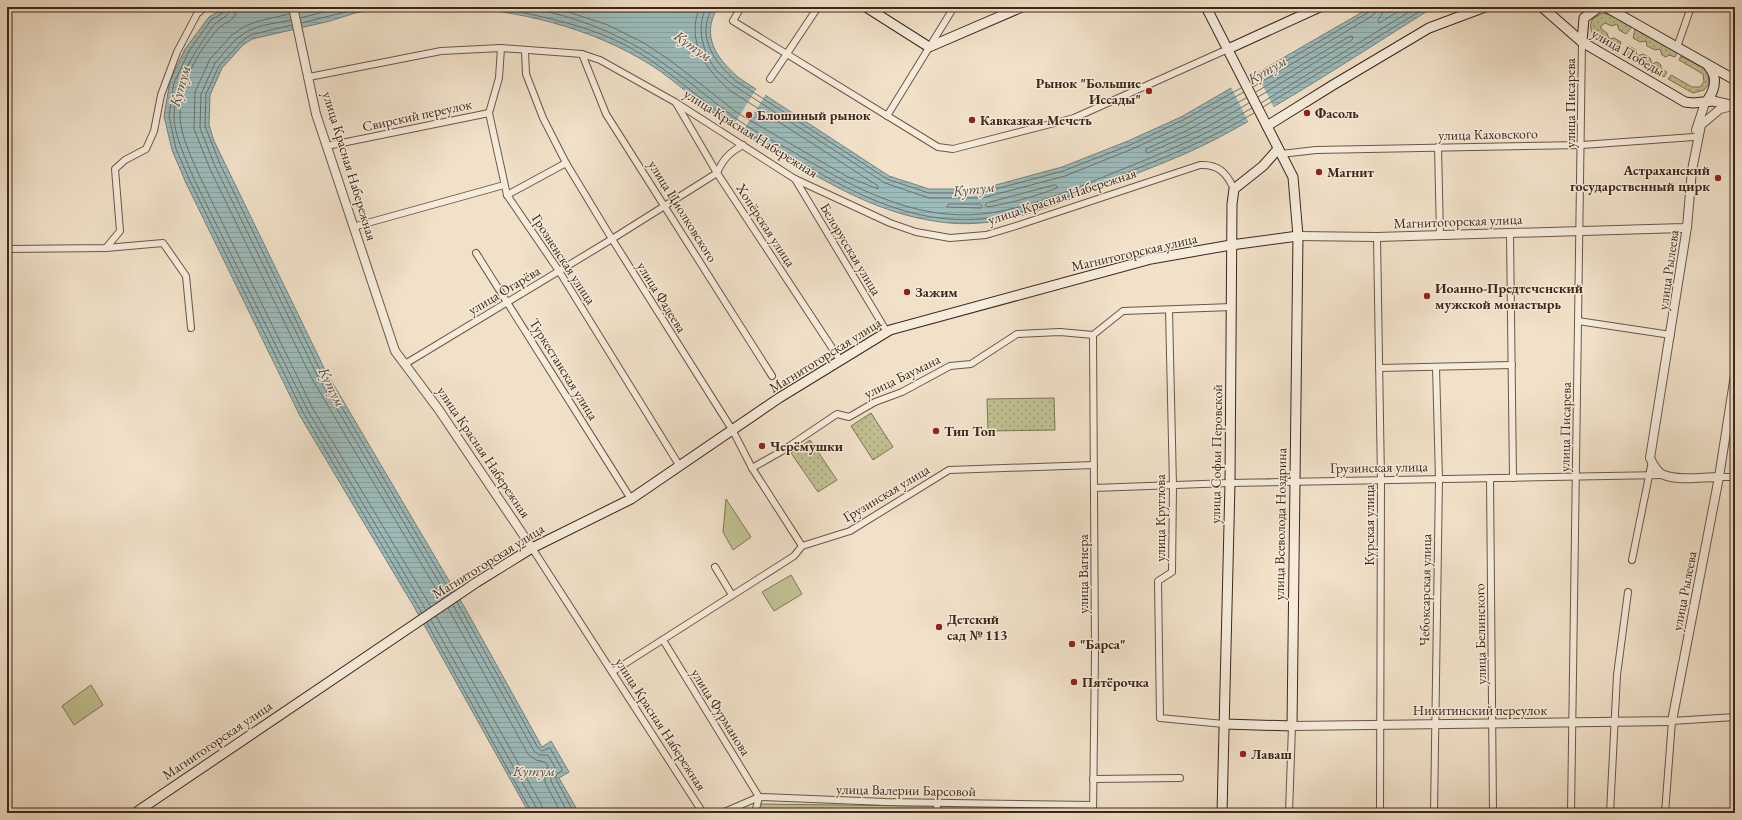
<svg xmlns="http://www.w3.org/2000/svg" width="1742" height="820" viewBox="0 0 1742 820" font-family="'EB Garamond',serif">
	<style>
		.grass { fill: #c1c192; stroke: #807456 }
		.park { fill: url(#park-dots); stroke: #807456 }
		.water { fill: url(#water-rules); stroke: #77807b }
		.pier { fill: #f1e1c9 }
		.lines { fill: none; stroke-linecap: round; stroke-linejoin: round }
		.shore { stroke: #6e716b; stroke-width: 1 }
		.minor-casing { stroke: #6c5546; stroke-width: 8 }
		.tertiary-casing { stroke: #6c5546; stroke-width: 10 }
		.secondary-casing { stroke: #3f261a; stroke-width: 11 }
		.minor { stroke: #f6ecdc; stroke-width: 6 }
		.tertiary { stroke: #f6ecdc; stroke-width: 8 }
		.secondary { stroke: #f6ecdc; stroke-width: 9 }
		.poi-dot { fill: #8f2418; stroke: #f6ecdc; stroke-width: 1.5 }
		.labels { text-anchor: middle; stroke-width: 3; stroke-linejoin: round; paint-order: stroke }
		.street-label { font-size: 14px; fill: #3f261a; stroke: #f6ecdc }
		.poi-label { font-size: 14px; font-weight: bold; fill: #3f261a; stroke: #f6ecdc; text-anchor: start }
		.water-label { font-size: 15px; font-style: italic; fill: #564c42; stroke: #f6ecdc }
	</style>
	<defs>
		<pattern id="park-dots" width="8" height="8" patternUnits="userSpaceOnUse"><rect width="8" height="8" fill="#c1c192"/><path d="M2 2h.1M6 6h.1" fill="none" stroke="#9e9d76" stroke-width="1.8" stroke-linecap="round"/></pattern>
		<pattern id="water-rules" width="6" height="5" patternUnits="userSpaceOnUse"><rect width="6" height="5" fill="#9cbcbc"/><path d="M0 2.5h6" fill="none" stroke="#87a1a1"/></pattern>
	</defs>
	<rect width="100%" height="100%" fill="#f1e1c9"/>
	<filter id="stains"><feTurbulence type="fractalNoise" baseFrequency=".005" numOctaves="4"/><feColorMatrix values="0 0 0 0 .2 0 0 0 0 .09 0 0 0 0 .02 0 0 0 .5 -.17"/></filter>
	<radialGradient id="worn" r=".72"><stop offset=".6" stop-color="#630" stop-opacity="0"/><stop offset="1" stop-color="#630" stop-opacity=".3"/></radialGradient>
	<g class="grass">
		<path d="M726 499 751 537 733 550 723 532Z"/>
		<path d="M791 575 802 594 774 611 762 592Z"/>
		<path d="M91 685 103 705 74 725 62 706Z"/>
		<path d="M758 804 1080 808V813H758Z"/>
	</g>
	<g class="park">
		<path d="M1603 13 1610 15 1632 27 1626 34 1619 30 1617 24 1612 26 1605 23 1601 26V29L1607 33 1609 39 1614 38 1621 42 1619 51C1606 44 1583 36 1593 18Z"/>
		<path d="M1635 29 1677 53 1675 57 1669 55 1666 57 1662 55 1660 49 1655 50 1647 46 1646 41 1640 42 1633 38Z"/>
		<path d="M1629 46 1636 50 1637 56 1643 54 1650 58 1652 64 1657 62 1661 65V69L1667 72 1664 77 1622 53Z"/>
		<path d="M1681 56 1703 68 1708 73 1709 84 1704 90 1693 93 1668 79 1671 75 1692 87H1700L1704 82 1703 74 1679 60Z"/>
		<path d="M1054 398 1055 430 988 431 987 399Z"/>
		<path d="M871 413 893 447 873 460 851 426Z"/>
		<path d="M810 440 837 480 818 492 791 453Z"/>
	</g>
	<g class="water">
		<path d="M225 7H393L355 13 330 21 252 39 243 45 222 68 210 95 209 125 214 141 325 370 465 608 542 747 551 741 569 772 559 778 579 813H529L413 605 300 416 186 183 172 150 164 116 170 81 185 49 209 17Z"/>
		<path d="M461 7H718C700 36 717 59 739 78L889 176 929 189H981L1062 167 1128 141 1181 117 1371 7H1434C1363 51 1290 100 1216 139 1179 158 1140 172 1101 187 1054 206 1001 228 949 223 890 217 845 193 794 163 774 151 753 140 733 127 707 111 685 89 660 71 601 31 532 13 461 7Z"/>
	</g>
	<g class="pier">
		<path d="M1256 72 1274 108 1249 123 1231 87Z"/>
		<path d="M757 88 766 94 741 134 731 129Z"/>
	</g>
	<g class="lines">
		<g class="shore">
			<path d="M226 7 224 12 211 20 189 51 174 83 169 116 176 149 190 181 304 414 422 613"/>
			<path d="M231 7C230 18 219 18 213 26 194 53 175 81 174 115 173 133 187 162 194 179L308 411 426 610"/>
			<path d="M237 7C237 21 226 21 218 29 198 51 179 85 180 115 180 135 192 159 200 177L313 409 431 607"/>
			<path d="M494 7C545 17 596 26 641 54 673 74 701 100 732 122 750 135 771 145 790 156 849 191 910 225 981 219 1027 215 1071 195 1113 178 1162 159 1209 140 1254 113"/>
			<path d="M523 7C575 15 624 35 667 66 691 82 712 101 735 118 752 130 772 140 790 150 849 185 911 221 982 214 1027 209 1071 190 1113 173 1161 154 1207 135 1252 108"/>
			<path d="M553 7 608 25 644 43 671 61 739 114 848 177 878 189V186L731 91C706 71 685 40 700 7"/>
			<path d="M707 7C695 26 703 53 716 70 721 75 727 80 733 85L885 183 929 198H982L1065 176 1132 149 1185 125 1244 92"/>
			<path d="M713 7C695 36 714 62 736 81L887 179 929 193H981L1063 171 1130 145 1183 120 1241 88"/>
			<path d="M1383 7 1382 14 1378 20 1379 23 1406 7"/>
			<path d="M289 14 259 21 245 26 232 35 210 59 195 92 194 129 210 169 311 377 442 599"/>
			<path d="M300 18 343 7"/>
			<path d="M291 20 260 26 248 31 236 39 215 63 201 94 200 128 215 166 317 375 447 596"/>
			<path d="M301 23 366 7"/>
			<path d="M292 25 250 35 240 43 219 66 206 94 205 126 220 164 321 372 451 593"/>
			<path d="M1251 82 1369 12 1372 7"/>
			<path d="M1253 87 1372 16 1376 12 1377 7"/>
			<path d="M1256 92 1350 36 1353 37 1352 40 1258 97"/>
			<path d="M1246 98 1188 130 1146 149V152L1148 153 1209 126 1249 103"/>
			<path d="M1261 103 1417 7"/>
			<path d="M1263 107 1427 7"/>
			<path d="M1055 185 1057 186V188C1034 197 1011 203 987 207L985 205 987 203Z"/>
			<path d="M949 204H980L982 206 981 208 947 207Z"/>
			<path d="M457 602 538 748 542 751 550 748 562 769V771L556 775V779L574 813"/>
			<path d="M453 605 534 751 539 755H548L555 767 551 775V781L568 813"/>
			<path d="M448 608 528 754 536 760 545 762 548 766 545 774V782L561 813"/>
			<path d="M436 616 541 804 543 813"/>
			<path d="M431 620 536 807 537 813"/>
			<path d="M427 623 532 813"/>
		</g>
		<defs>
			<g id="minor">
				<path d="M741 7 733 21 938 147 953 149 1074 118 1228 49"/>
				<path d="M877 14 882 7"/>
				<path d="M1677 47 1691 7"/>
				<path d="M501 48 499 78 489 113 507 195 559 271 679 465"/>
				<path d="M525 51 526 74 543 118 566 163 612 239 733 431 752 468 802 546"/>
				<path d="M582 54 606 114 772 376"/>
				<path d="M309 77 441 51 501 48 582 54 600 60 675 102 795 179 890 223 916 232 950 238 986 235 1019 225 1200 165C1218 164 1226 172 1234 189"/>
				<path d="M770 79 818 7"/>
				<path d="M676 103 717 173 840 360"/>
				<path d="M887 116 954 7"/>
				<path d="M327 146 489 113"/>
				<path d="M1438 147 1440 236"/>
				<path d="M1281 154 1316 150 1582 145 1694 137"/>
				<path d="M717 173C723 159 730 152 743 145"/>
				<path d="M795 179 887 332"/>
				<path d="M507 195 566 163"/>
				<path d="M353 227 504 185"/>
				<path d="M1510 234 1513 478"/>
				<path d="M1377 237 1381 480 1380 813"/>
				<path d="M106 248 120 231 115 169 125 160 146 149 154 131 161 95 177 52 197 14 205 7"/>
				<path d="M7 249 106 248 163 243 186 276 191 328"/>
				<path d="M476 253 631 499"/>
				<path d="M1169 310 1173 486 1172 572 1158 581 1160 718 1224 724"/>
				<path d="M1578 321 1671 335"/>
				<path d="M405 364 612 239 717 173"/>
				<path d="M1379 368 1512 365"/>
				<path d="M752 468 782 451 837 414 849 417 875 402 902 392 950 366 971 364 1017 334 1060 332 1093 335 1123 311 1232 307"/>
				<path d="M1719 477H1735"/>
				<path d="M1490 478 1493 813"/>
				<path d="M1094 488 1230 483 1663 475"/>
				<path d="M532 548 703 813"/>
				<path d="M1632 560 1652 461"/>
				<path d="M715 567 732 595"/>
				<path d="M663 640 759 797 755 813"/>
				<path d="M612 672 794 556 802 546 850 531 949 470 1094 465"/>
				<path d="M1093 779 1180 778"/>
				<path d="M722 813 759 797 886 802 1093 805"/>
				<path d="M937 813V803"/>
				<path d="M1093 813 1095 653 1093 335"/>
				<path d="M1289 813 1292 726"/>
				<path d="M1434 813 1439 479 1436 367"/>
				<path d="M1571 813C1576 556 1580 299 1582 42"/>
				<path d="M1610 813 1617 675 1628 592"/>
				<path d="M1665 813 1672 721 1735 717"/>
			</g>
			<g id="tertiary">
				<path d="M293 7 316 114 395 351 439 410 532 548"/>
				<path d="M1696 130 1705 103"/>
				<path d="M1298 236 1377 237 1683 228 1687 227"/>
				<path d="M1719 477C1702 477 1680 481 1664 475 1657 473 1653 464 1650 458L1687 227 1692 170 1701 125 1720 109 1733 106"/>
				<path d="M1292 726 1672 721 1719 477 1735 375"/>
			</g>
			<g id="secondary">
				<path d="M866 7 929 47 1022 7"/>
				<path d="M1206 7 1293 177 1298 236 1292 726 1224 724"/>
				<path d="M1542 7 1582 42 1685 102 1693 103 1713 101 1735 106"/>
				<path d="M1606 7 1735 80"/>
				<path d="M1582 42 1584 18 1599 7"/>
				<path d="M1228 49 1320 7"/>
				<path d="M1705 103C1714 93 1719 78 1709 67"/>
				<path d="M1267 126 1333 85 1429 28 1485 7"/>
				<path d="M135 813 477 582 532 548 631 499 779 398 890 330 1151 259 1231 245 1298 236"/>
				<path d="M1222 813 1230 483 1232 204 1234 189 1263 166 1278 149"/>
			</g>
		</defs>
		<use href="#minor" class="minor-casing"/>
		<use href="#tertiary" class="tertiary-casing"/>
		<use href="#secondary" class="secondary-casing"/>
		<use href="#minor" class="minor"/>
		<use href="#tertiary" class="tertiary"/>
		<use href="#secondary" class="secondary"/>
	</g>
	<g class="poi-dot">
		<circle cx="1149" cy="91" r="4"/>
		<circle cx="1307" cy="113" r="4"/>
		<circle cx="749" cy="115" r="4"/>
		<circle cx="972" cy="120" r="4"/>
		<circle cx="1319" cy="172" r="4"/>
		<circle cx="1718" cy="178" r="4"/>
		<circle cx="907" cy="292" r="4"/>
		<circle cx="1427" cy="296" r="4"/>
		<circle cx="936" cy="431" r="4"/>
		<circle cx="762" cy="446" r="4"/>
		<circle cx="939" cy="627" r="4"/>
		<circle cx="1072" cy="644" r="4"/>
		<circle cx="1074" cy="682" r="4"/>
		<circle cx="1243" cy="754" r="4"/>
	</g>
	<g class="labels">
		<g class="street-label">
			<text transform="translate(1628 52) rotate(30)" y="5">улица Победы</text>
			<text transform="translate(1570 103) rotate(-90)" y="5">улица Писарева</text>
			<text transform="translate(417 115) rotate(-12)" y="5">Свирский переулок</text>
			<text transform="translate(751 133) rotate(32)" y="5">улица Красная Набережная</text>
			<text transform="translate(1488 134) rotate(-1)" y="5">улица Каховского</text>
			<text transform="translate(350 166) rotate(73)" y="5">улица Красная Набережная</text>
			<text transform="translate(1062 196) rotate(-18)" y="5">улица Красная Набережная</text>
			<text transform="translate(683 211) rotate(58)" y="5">улица Циолковского</text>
			<text transform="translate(1458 221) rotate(-2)" y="5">Магнитогорская улица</text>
			<text transform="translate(766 225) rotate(57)" y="5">Хопёрская улица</text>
			<text transform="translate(851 249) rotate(59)" y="5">Белорусская улица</text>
			<text transform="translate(1134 252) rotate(-13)" y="5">Магнитогорская улица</text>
			<text transform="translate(564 259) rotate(57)" y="5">Грозненская улица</text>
			<text transform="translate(1668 270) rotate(-82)" y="5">улица Рылеева</text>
			<text transform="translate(504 290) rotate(-31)" y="5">улица Огарёва</text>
			<text transform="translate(662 297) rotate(58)" y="5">улица Фадеева</text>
			<text transform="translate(825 355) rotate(-32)" y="5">Магнитогорская улица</text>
			<text transform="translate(564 369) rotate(58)" y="5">Туркестанская улица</text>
			<text transform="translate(902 376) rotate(-26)" y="5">улица Баумана</text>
			<text transform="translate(1565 427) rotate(-89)" y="5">улица Писарева</text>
			<text transform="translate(484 452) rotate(56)" y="5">улица Красная Набережная</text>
			<text transform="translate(1216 454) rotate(-89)" y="5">улица Софьи Перовской</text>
			<text transform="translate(1379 467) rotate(-1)" y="5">Грузинская улица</text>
			<text transform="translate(886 493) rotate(-31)" y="5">Грузинская улица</text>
			<text transform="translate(1160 518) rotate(-90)" y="5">улица Круглова</text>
			<text transform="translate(1280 524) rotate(-89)" y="5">улица Всеволода Ноздрина</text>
			<text transform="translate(1369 525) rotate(-90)" y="5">Курская улица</text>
			<text transform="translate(488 561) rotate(-32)" y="5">Магнитогорская улица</text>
			<text transform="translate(1083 574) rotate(-90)" y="5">улица Вагнера</text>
			<text transform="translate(1425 590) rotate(-89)" y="5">Чебоксарская улица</text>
			<text transform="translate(1684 591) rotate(-79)" y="5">улица Рылеева</text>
			<text transform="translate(1480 634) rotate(-91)" y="5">улица Белинского</text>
			<text x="1480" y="715">Никитинский переулок</text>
			<text transform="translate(721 712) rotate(58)" y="5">улица Фурманова</text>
			<text transform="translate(661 724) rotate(57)" y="5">улица Красная Набережная</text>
			<text transform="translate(217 740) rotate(-34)" y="5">Магнитогорская улица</text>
			<text transform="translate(906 790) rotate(1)" y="5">улица Валерии Барсовой</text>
		</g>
		<g class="poi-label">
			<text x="1141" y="88" text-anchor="end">Рынок "Большие<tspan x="1141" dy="16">Иссады"</tspan></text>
			<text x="1315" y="118">Фасоль</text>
			<text x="757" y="120">Блошиный рынок</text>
			<text x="980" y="125">Кавказкая Мечеть</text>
			<text x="1710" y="175" text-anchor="end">Астраханский<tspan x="1710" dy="16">государственный цирк</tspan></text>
			<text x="1327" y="177">Магнит</text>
			<text x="1435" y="293">Иоанно-Предтеченский<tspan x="1435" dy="16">мужской монастырь</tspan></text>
			<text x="915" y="297">Зажим</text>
			<text x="944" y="436">Тип Топ</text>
			<text x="770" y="451">Черёмушки</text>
			<text x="947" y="624">Детский<tspan x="947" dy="16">сад № 113</tspan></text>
			<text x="1080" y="649">"Барса"</text>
			<text x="1082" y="687">Пятёрочка</text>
			<text x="1251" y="759">Лаваш</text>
		</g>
		<g class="water-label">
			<text transform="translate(693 46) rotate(35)" y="5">Кутум</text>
			<text transform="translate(1267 70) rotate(-30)" y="5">Кутум</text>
			<text transform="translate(180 86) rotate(-74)" y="5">Кутум</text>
			<text transform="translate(974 189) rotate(-7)" y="5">Кутум</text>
			<text transform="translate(332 387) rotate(63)" y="5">Кутум</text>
			<text x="534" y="776">Кутум</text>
		</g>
	</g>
	<rect width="1742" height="820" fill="none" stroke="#f1e1c9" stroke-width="24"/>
	<rect x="8" y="8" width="1726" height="804" fill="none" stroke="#3f261a" stroke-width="2"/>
	<rect x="12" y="12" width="1718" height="796" fill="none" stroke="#3f261a"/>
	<rect width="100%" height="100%" filter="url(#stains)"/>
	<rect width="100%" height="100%" fill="url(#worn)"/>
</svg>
